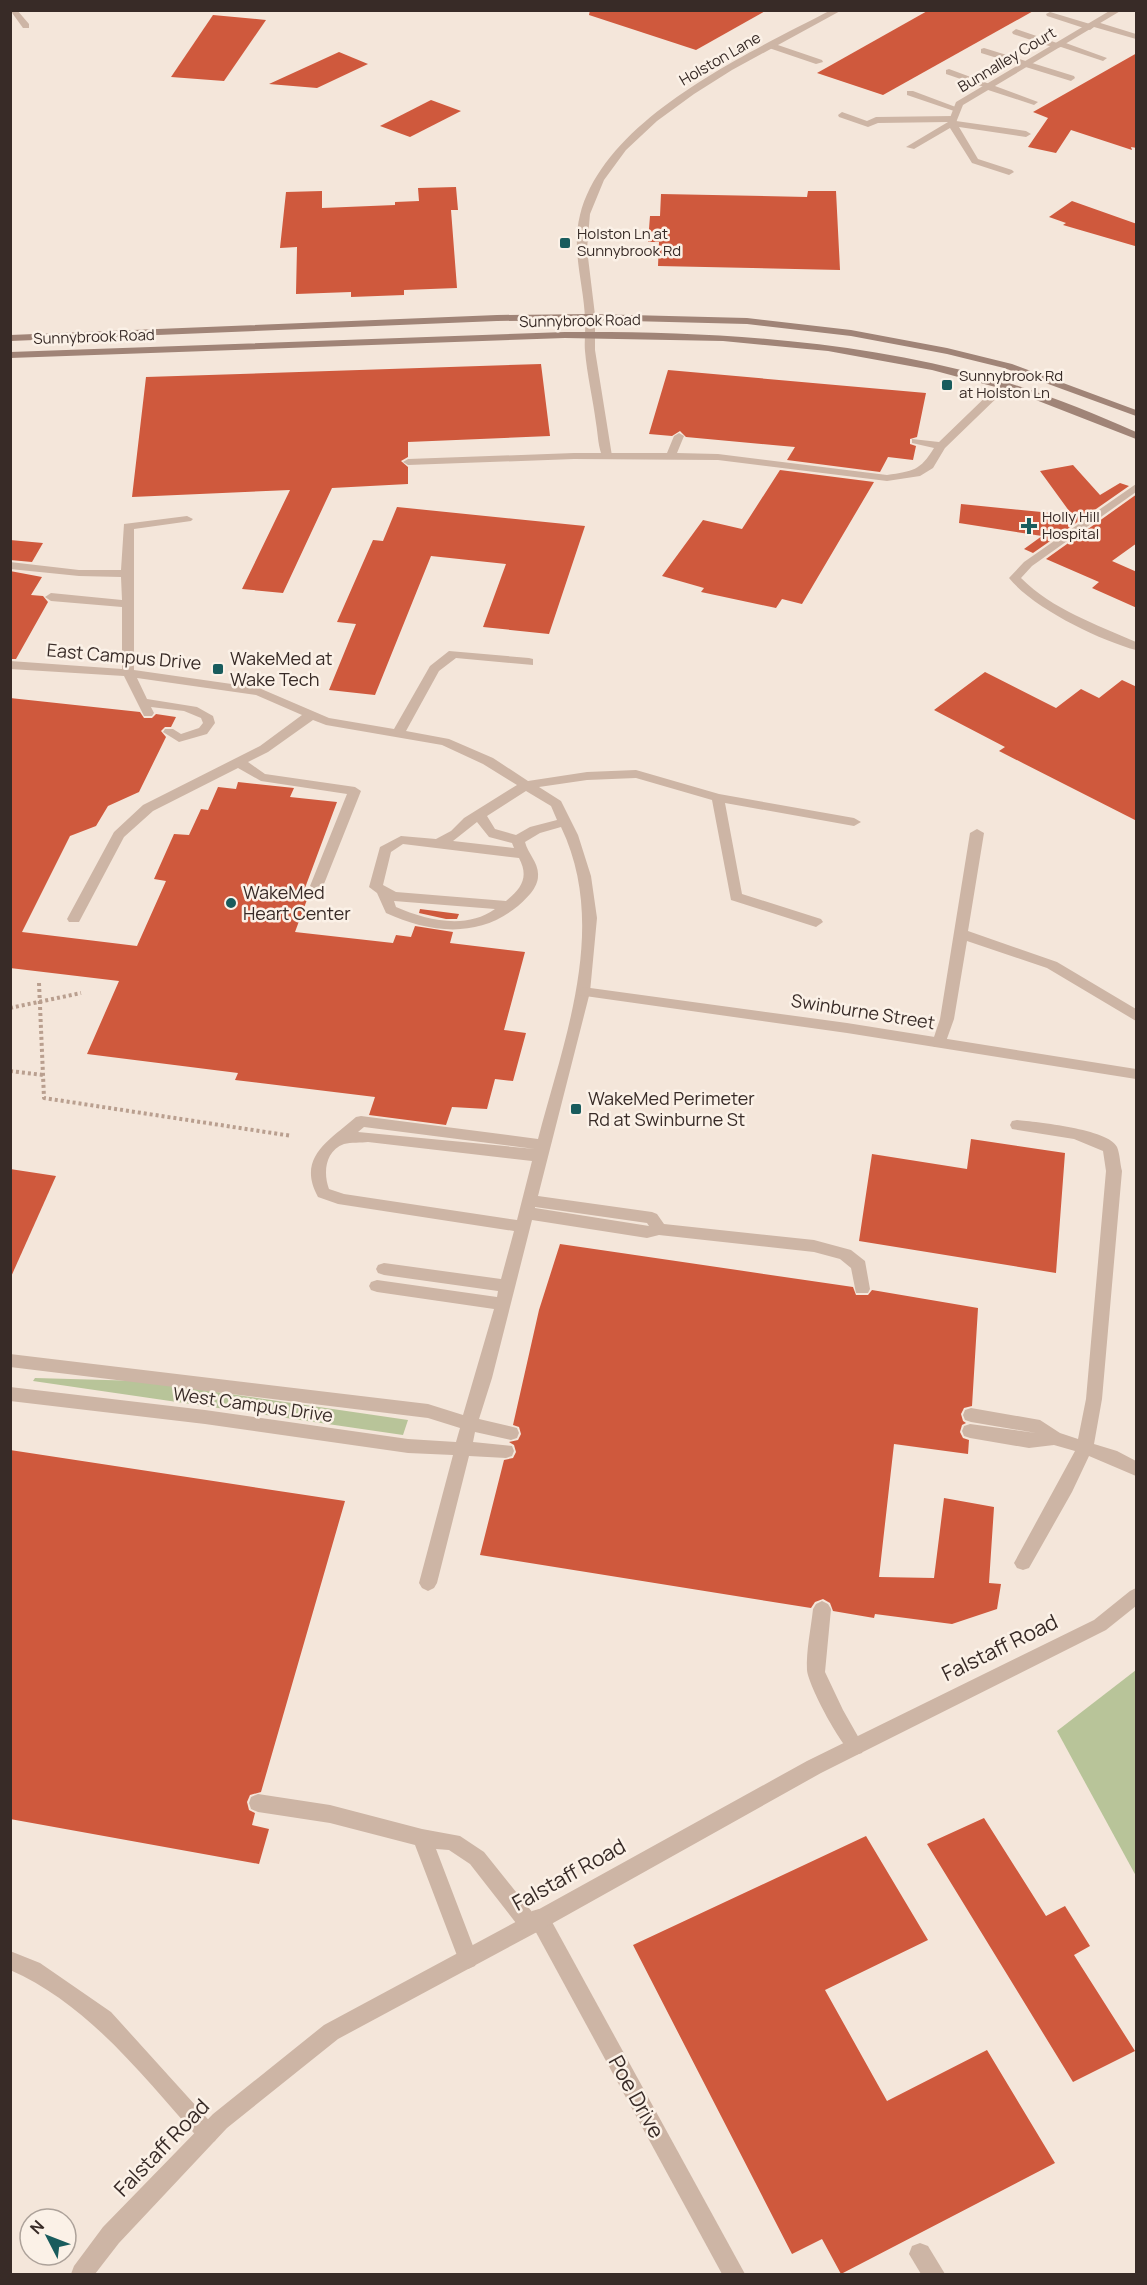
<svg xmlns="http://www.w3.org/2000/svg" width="1147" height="2285" viewBox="0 0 1147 2285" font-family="Manrope,sans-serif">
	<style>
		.green { fill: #b8c499 }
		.building { fill: #cf593d }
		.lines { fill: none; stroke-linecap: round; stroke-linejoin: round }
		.path { stroke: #b99f8f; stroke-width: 4; stroke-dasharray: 3 3; stroke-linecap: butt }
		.service { fill: #cdb5a5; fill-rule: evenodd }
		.minor { fill: #cdb5a5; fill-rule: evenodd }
		.tertiary { fill: #cdb5a5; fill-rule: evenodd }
		.secondary { fill: #a08477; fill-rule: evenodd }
		.poi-dot { fill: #195c5d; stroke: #fbf1e7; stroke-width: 2 }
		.labels { text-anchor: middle; stroke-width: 5; stroke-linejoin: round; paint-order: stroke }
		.far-street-label { font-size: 15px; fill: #382b27; stroke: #fbf1e7 }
		.far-poi-label { font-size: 15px; fill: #382b27; stroke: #fbf1e7; text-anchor: start }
		.street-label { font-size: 18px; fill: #382b27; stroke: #fbf1e7 }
		.poi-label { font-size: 18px; fill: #382b27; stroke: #fbf1e7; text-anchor: start }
		.near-street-label { font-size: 21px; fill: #382b27; stroke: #fbf1e7 }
	</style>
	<rect width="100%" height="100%" fill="#f4e6da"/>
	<g class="green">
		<path d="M35 1378 141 1381 408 1420 403 1435 33 1381Z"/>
		<path d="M1136 1670V1876L1057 1731Z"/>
	</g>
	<g class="building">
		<path d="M590 10H767L696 50 589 15Z"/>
		<path d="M929 10H1035L883 95 817 73Z"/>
		<path d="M213 15 266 20 224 81 171 77Z"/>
		<path d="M339 52 368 64 317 88 269 84Z"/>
		<path d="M1137 53V148L1131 147 1132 150 1071 130 1056 153 1028 147 1048 118 1033 112Z"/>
		<path d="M431 100 461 111 410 137 380 126Z"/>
		<path d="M456 187 458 210H451L457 288 404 290V295L351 297V292L296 294 297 247 280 248 286 192 322 191V208L395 205V202L419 201 418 188Z"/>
		<path d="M808 191H836L840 270 658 266 659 242H648L650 216H660L661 194 807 197Z"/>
		<path d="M1072 201 1137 224 1135 246 1063 225 1066 223 1049 217Z"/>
		<path d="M541 364 550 436 408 442V457L401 461 408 467V484L332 488 283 593 242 589 290 490 132 497 146 377Z"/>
		<path d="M668 370 926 393 917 437 910 439V444L916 446 913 460 888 457 880 472 787 460 795 447 686 437 680 431 672 436 649 434Z"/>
		<path d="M1073 465 1100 495 1120 483 1129 486 1033 553 1024 549 1042 536 959 523 961 504 1072 515 1040 471Z"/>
		<path d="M780 470 874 482 802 604 782 599 776 608 701 592 704 588 662 576 703 520 742 529Z"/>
		<path d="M1137 494V543L1112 561 1137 572V608L1092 588 1099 582 1046 559Z"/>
		<path d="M397 507 585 526 549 634 483 627 506 564 431 556 375 695 329 690 356 624 337 622 373 540 383 541Z"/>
		<path d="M10 540 43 543 32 562 10 560Z"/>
		<path d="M10 571 42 577 31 595 43 596 48 602 16 659H10Z"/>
		<path d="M985 672 1056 708 1081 689 1099 698 1122 680 1137 687V821L999 751 1005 747 934 710Z"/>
		<path d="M10 698 140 712 144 718H152L156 714 176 717 171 727H165L161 731 166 737 139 792 108 806 96 826 70 836 22 932 137 946 166 881 154 879 174 834 189 835 201 809 208 810 218 787 236 789 238 782 294 788 290 797 337 802 302 896 308 897 295 932 393 943 396 935 411 937 415 926 453 932 450 943 525 952 504 1030 526 1033 513 1081 495 1079 487 1109 452 1107 446 1125 369 1115 375 1097 235 1080 238 1073 87 1054 119 981 10 968Z"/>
		<path d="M420 909 459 914 457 919H446L419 913Z"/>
		<path d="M971 1139 1065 1153 1056 1273 859 1241 872 1154 967 1169Z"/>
		<path d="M10 1169 56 1176 10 1279Z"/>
		<path d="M560 1244 853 1287 856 1295H868L872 1290 978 1308 972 1406 964 1408 961 1414 963 1421 966 1423 962 1425 960 1432 963 1438 969 1440 968 1454 894 1444 879 1577 934 1578 944 1498 994 1507 989 1583 1001 1584 997 1609 952 1624 875 1614 874 1618 833 1611 830 1603 823 1599 815 1602 811 1608 480 1555 504 1460 513 1458 516 1452 514 1445 509 1442 518 1440 521 1434 519 1427 513 1425 539 1310Z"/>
		<path d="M10 1450 345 1501 261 1792 250 1795 247 1802 249 1810 255 1813 252 1825 269 1829 259 1864 10 1819Z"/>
		<path d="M984 1818 1046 1916 1065 1906 1090 1946 1074 1955 1135 2051 1073 2082 927 1844Z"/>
		<path d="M866 1836 928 1940 825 1990 887 2101 987 2050 1055 2163 841 2274 822 2239 792 2254 633 1945Z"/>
	</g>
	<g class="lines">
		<g class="path">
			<path d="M39 983 44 1098 292 1136"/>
			<path d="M10 1008 81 993"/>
			<path d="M10 1071 43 1075"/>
		</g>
		<g class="service">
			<path d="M1050 12 1090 24 1094 21 1136 34V39L1094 27 1090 30 1047 16 1046 14Z"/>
			<path d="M1016 29 1057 43 1063 42 1107 58 1103 61 1061 47 1055 48 1013 34 1012 32Z"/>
			<path d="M772 43 822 60 823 62 816 64 769 48 768 46Z"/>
			<path d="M984 48 1074 76 1075 78 1071 81 981 53V49Z"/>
			<path d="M949 69 1038 102 1034 105 985 89 984 87 946 74V70Z"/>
			<path d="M907 91H913L961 109 954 111 907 95Z"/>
			<path d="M842 112 867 121 876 117 953 116 957 119 956 121 1026 131 1031 134 1026 137 959 127 978 159 1012 170 1014 172 1009 175 972 163 950 128 914 149 906 147 948 122 878 123 868 127 839 117 838 115Z"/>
			<path d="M1003 383 1008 386 1007 388 945 448 933 468 920 476 887 481 718 460 574 459 408 465 403 462 408 459 574 453H667L674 436 679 433 684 436 677 453 718 454 887 475C913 471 920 471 934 448L912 443V439L939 442 999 384Z"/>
			<path d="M1136 484V492L1032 566 1021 578C1053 610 1096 624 1136 642V650C1099 640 1033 608 1009 578L1024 562Z"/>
			<path d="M187 516 193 519 191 521 134 529V670L259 688 329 718 394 729 430 666 449 651 529 658 533 659V665L456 658 439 671 406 731 449 739 493 758 528 781 587 772 636 770 719 794 854 818 861 822 854 826 725 803 742 894 821 919 823 922 816 927 731 900 712 800 636 778 587 780 539 787 561 801 578 835 591 876 597 918 590 992 538 1196 652 1212 657 1214 664 1224 814 1240 851 1250 865 1261 870 1289 868 1293H856L851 1268 840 1259 814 1252 659 1235 647 1238 532 1220 492 1378 479 1419 517 1428 519 1433 517 1438 511 1440 475 1432 473 1442 512 1446 514 1451 512 1456 506 1458 469 1456 437 1583 434 1588 428 1591 422 1588 419 1583 453 1455 408 1453 205 1424 10 1401V1387L205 1410 408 1439 456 1442 460 1428 428 1418 10 1367V1354L428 1404 463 1415 494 1309 377 1292 371 1290 369 1286 371 1282 377 1280 497 1297 498 1291 384 1275 378 1273 376 1269 378 1265 384 1263 501 1279 514 1231 338 1204 318 1197C296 1157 330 1140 356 1117L361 1116 538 1139C564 1039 609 927 561 827L540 833 525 842C528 854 539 863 538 876 538 888 526 899 518 906 478 939 430 933 386 913L377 893 369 887 380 847 401 836 436 839 451 831 464 818 517 785 483 764 442 745 326 725 313 720 268 752 248 762 265 774 355 787 361 791 322 889 317 890 310 886 347 794 261 781 238 768 153 811 124 837 79 922H69L67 919 114 832 143 805 260 746 302 715 256 695 137 678 147 699 197 707 213 716 215 723 207 734 179 742 163 732 165 729H173L181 734 199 728 203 723 201 718 184 711 151 707 154 713 152 716H144L124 676 10 669V661L122 669V607L51 601 45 597 51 593 122 600 121 577 79 576 10 569V562L79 570H121L124 524ZM526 791 551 806 557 820 530 827 516 835 495 829 487 816ZM477 822 489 837 512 843 514 848 453 841ZM403 844 519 858C529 877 522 888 506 901L396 892 383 885 391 852ZM394 901 495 909C466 930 426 920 396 907ZM364 1127 535 1149 358 1132ZM368 1142 532 1161 517 1220 344 1194 329 1189C323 1173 325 1151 344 1144 351 1142 361 1143 368 1142ZM535 1207 647 1223 649 1226 535 1208Z"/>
			<path d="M977 829 984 833 968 931 1057 962 1136 1009V1021L1047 968 967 941 954 1019 944 1047H934L932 1043 940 1019 970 833Z"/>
			<path d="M1017 1120C1036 1122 1109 1129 1117 1147 1120 1154 1120 1164 1122 1171L1102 1399 1094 1444 1117 1451 1136 1461V1476L1089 1456 1072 1492 1029 1568 1023 1570 1017 1568 1014 1563 1075 1451 1054 1445 1029 1448 970 1438 964 1436 962 1431 964 1426 970 1424 1036 1433 971 1422 965 1420 963 1415 965 1410 971 1408 1040 1420 1060 1433 1078 1439 1086 1399 1106 1171 1103 1151 1074 1139 1012 1129 1010 1125 1012 1121Z"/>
			<path d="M822 1601 828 1604 831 1609 825 1672 843 1710 864 1747 862 1753 855 1755C843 1751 808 1685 807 1670 806 1651 811 1628 813 1609L816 1604Z"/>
			<path d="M258 1794 330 1805 422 1829 460 1836 484 1852 537 1918 540 1925 537 1932 530 1934 523 1932 470 1864 449 1850 436 1849 478 1959 475 1966 468 1969 461 1966 415 1845 330 1823 258 1812 251 1809 249 1803 251 1797Z"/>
			<path d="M10 1951 40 1963 111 2012 215 2127 218 2134 215 2141 208 2144 201 2141C144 2078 90 2005 10 1970Z"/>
			<path d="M920 2243 928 2246 945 2274H921L909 2254 912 2246Z"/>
		</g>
		<g class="minor">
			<path d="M10 10H17L29 24V28H23Z"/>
			<path d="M831 10H842L732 70 694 94 657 121 626 150 604 180 590 214 587 249 595 315V350L612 456 611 458H603C598 448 598 434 596 423 593 399 587 375 585 351 584 340 586 330 585 319 584 285 571 250 580 215 605 117 749 53 831 10Z"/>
			<path d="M1111 10H1122L963 105 955 125H949L948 123 956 102Z"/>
			<path d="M583 987 847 1023 1136 1069V1079L847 1033 578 995 576 992Z"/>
			<path d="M539 1909 546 1911 745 2274H722L532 1925 529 1918 532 1911Z"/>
		</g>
		<path class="tertiary" d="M1136 1588V1606L1106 1630 821 1773 537 1932 338 2039 227 2128 119 2243 95 2274H71L74 2266 103 2227 213 2114 324 2025 523 1918 807 1761 1094 1620 1130 1591Z"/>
		<g class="secondary">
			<path d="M591 314 747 318 851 330 947 348 1012 364 1136 410V416L1004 368 947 354 851 336 747 324 591 320 497 321 10 341V335L497 315Z"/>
			<path d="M565 332C707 331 850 339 988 377 1039 391 1088 411 1136 432V439L1018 393 932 370 828 351 723 341 565 338 10 358V352Z"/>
		</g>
	</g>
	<g class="poi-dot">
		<rect x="559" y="237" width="12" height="12" rx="3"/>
		<rect x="941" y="379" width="12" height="12" rx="3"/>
		<path d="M1026 517h6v6h6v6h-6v6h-6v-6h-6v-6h6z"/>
		<rect x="212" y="663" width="12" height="12" rx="3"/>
		<circle cx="231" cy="903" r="6"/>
		<rect x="570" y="1103" width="12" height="12" rx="3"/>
	</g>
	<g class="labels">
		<g class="far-street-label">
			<text transform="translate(720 59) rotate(-30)" y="5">Holston Lane</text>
			<text transform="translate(1007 60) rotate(-31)" y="5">Bunnalley Court</text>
			<text transform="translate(580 321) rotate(-1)" y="5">Sunnybrook Road</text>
			<text transform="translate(94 337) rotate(-2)" y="5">Sunnybrook Road</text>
		</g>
		<g class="far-poi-label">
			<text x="577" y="239">Holston Ln at<tspan x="577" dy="17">Sunnybrook Rd</tspan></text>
			<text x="959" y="381">Sunnybrook Rd<tspan x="959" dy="17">at Holston Ln</tspan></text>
			<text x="1042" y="522">Holly Hill<tspan x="1042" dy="17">Hospital</tspan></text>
		</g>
		<g class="street-label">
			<text transform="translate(124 657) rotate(5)" y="6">East Campus Drive</text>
			<text transform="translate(863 1012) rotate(9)" y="6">Swinburne Street</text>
			<text transform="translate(253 1405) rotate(8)" y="6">West Campus Drive</text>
		</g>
		<g class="poi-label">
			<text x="230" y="665">WakeMed at<tspan x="230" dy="21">Wake Tech</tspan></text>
			<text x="243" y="899">WakeMed<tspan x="243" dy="21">Heart Center</tspan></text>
			<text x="588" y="1105">WakeMed Perimeter<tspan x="588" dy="21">Rd at Swinburne St</tspan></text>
		</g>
		<g class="near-street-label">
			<text transform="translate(1000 1648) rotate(-26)" y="7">Falstaff Road</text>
			<text transform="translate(569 1875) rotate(-29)" y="7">Falstaff Road</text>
			<text transform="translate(636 2097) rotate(61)" y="7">Poe Drive</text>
			<text transform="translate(162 2148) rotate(-46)" y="7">Falstaff Road</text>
		</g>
	</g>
	<rect width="1147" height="2285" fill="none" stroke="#382b27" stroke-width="24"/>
	<g transform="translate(48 2237) rotate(312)"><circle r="28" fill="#fbf1e7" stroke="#ada29a" stroke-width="1.5"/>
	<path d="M0-4.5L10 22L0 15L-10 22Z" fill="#195c5d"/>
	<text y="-9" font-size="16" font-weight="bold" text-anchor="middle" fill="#382b27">N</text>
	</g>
</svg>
